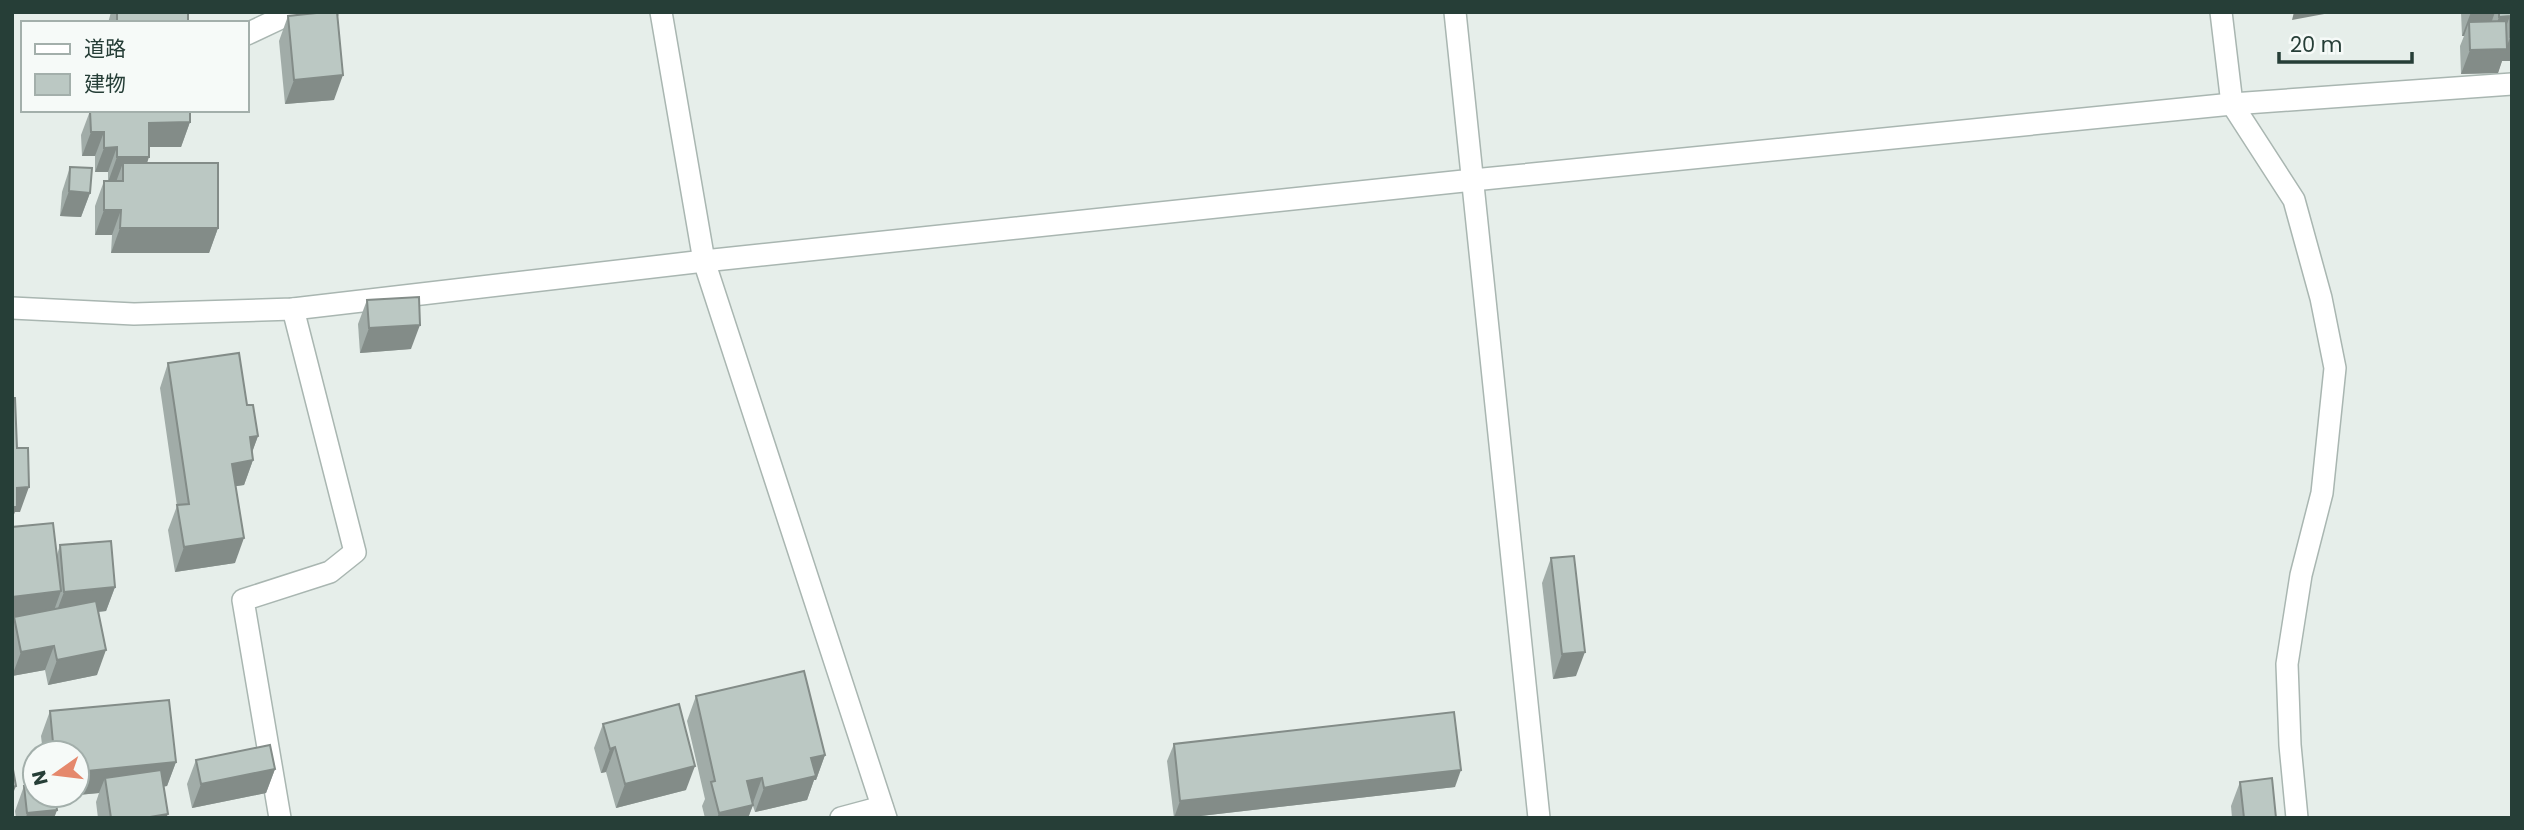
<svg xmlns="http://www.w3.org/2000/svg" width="2524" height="830" viewBox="0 0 2524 830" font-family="Poppins,'Noto Sans JP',sans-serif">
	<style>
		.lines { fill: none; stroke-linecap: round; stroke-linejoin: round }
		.minor-casing { stroke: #a9b6b1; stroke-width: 24 }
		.tertiary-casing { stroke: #a9b6b1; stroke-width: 24 }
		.minor { stroke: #fff; stroke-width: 21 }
		.tertiary { stroke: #fff; stroke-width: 21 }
		.wall { fill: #a1aca8 }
		.shaded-wall { fill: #838c88 }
		.building { fill: #bbc8c3; stroke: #838c88; stroke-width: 2 }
	</style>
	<rect width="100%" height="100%" fill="#e6eeea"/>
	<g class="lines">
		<defs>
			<g id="minor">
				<path d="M661 12 704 261 886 818"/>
				<path d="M2221 12 2232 104 2294 200 2321 298 2335 368 2322 493 2301 575 2287 664 2290 745 2297 818"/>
				<path d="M247 34 281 18 327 12"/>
				<path d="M12 308 134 314 293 309 704 261 1473 180 2232 104 2512 84"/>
				<path d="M280 818 243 600 330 572 355 552 293 309"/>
				<path d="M841 818 882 807"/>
			</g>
			<path id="tertiary" d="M1455 12 1539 818"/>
		</defs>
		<use href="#minor" class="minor-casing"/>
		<use href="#tertiary" class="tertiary-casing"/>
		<use href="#minor" class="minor"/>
		<use href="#tertiary" class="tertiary"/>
	</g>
	<g class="wall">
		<path d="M111 12H188V23H108Z"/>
		<path d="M2461 12H2512V61H2502L2498 73 2461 74 2460 46 2464 36H2462Z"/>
		<path d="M288 16 334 100 285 104 279 41Z"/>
		<path d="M90 111 190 122 181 147H149L147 163 218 228 209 253H111L112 235H95V206L104 181H108V172H95V156H82L81 135Z"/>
		<path d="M70 167 90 193 81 217 60 216 62 192Z"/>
		<path d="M367 300 411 349 360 353 358 324Z"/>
		<path d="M168 363 247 405 258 436 252 452 253 460 244 485 236 486 235 563 175 572 168 530 177 506 160 388Z"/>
		<path d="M12 527 57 555 60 545 115 587 106 611 98 612 97 675 48 685 45 670 12 676Z"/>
		<path d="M1551 558 1576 676 1553 679 1542 583Z"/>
		<path d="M696 696 825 755 816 780H814L807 800 755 812 752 803 753 805 748 818H705L702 806 705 799 687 721Z"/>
		<path d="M50 711 176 762 167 786 163 787 166 818H98L96 802 99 793 55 797 57 810 54 818H16L15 811 24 786 77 795V753H43L41 736Z"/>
		<path d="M603 724 686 790 616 808 606 772 601 773 594 748Z"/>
		<path d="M1174 744 1455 787 1183 818H1174L1167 761Z"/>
		<path d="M196 760 275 769 266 793 192 808 187 784Z"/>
		<path d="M2240 782 2276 818H2232L2231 806Z"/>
	</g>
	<g class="shaded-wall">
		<path d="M2294 12H2335L2292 20Z"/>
		<path d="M2471 12H2495L2487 35 2469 22 2464 36H2462Z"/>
		<path d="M2510 16 2501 40 2490 41 2499 17Z"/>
		<path d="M2510 37H2512V61H2502L2498 73 2461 74 2470 50 2506 49Z"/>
		<path d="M343 75 334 100 285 104 294 80Z"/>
		<path d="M190 122 181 147H140L149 123Z"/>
		<path d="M91 132H104L95 156H82Z"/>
		<path d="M117 147 108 172H95L104 148Z"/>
		<path d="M117 157H149L141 181 123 163 116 182H108Z"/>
		<path d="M69 191 90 193 81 217 60 216Z"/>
		<path d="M104 210H121L112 235H95Z"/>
		<path d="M120 228H218L209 253H111Z"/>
		<path d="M420 325 411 349 360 353 369 328Z"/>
		<path d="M258 436 249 461 250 437Z"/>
		<path d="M253 460 244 485 223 488 232 464Z"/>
		<path d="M29 487 20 512H15L12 519V500L17 488Z"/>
		<path d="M244 538 235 563 175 572 184 547Z"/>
		<path d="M115 587 106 611 55 616 64 592Z"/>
		<path d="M61 591 52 616 14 617 12 620V597Z"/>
		<path d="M54 646 45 670 12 676 21 652Z"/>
		<path d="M106 650 97 675 48 685 57 660Z"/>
		<path d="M1585 652 1576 676 1553 679 1562 654Z"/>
		<path d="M615 747 606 772 601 773 610 749Z"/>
		<path d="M825 755 816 780H814L807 800 755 812 764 788 811 758Z"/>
		<path d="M176 762 167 786 107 792 105 778 99 793 47 798 48 795H77V772Z"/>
		<path d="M695 766 686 790 616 808 625 784Z"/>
		<path d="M275 769 266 793 192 808 201 784Z"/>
		<path d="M1461 770 1455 787 1183 818H1174L1180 801Z"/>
		<path d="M762 778 753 803 738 806 747 781Z"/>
		<path d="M16 786 12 796V787Z"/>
		<path d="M753 805 748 818H717L719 813Z"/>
		<path d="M57 810 54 818H26L27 813Z"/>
		<path d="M168 814 166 818H144Z"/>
	</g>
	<g class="building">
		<rect x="117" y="12" width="71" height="11"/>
		<path d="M326 12H337L343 75 294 80 288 16Z"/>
		<path d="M2499 12H2512V37H2510V16L2499 17Z"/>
		<path d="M2506 21 2507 49 2470 50 2469 22Z"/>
		<path d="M99 110H190V122L149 123V157H117V147L104 148V132H91L90 111Z"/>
		<path d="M123 163H218V228H120L121 210H104V181H123Z"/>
		<path d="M70 167 92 168 90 193 69 191Z"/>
		<path d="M419 297 420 325 369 328 367 300Z"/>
		<path d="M239 353 247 405H253L258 436 250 437 253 460 232 464 244 538 184 547 177 505 189 504 168 363Z"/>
		<path d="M12 398H15L17 448H28L29 487 17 488V507H12Z"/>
		<path d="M53 523 61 591 12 597V527Z"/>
		<path d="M111 541 115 587 64 592 60 545Z"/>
		<path d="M1574 556 1585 652 1562 654 1551 558Z"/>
		<path d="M96 601 106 650 57 660 54 646 21 652 14 617Z"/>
		<path d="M804 671 825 755 811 758 816 776 764 788 762 778 747 781 753 805 719 813 711 782 715 781 696 696Z"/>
		<path d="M169 700 176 762 77 772V753H54L50 711Z"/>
		<path d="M679 704 695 766 625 784 615 747 610 749 603 724Z"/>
		<path d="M1454 712 1461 770 1180 801 1174 744Z"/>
		<path d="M270 745 275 769 201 784 196 760Z"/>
		<path d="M12 764 16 786 12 787Z"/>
		<path d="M161 770 168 814 144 818H111L105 778Z"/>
		<path d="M2272 778 2276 818H2244L2240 782Z"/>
		<path d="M35 785V795H55L57 810 27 813 24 786Z"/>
	</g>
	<rect width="2524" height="830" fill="none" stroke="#263e37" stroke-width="28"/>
	<rect x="21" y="21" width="228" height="91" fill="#f6faf8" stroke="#a3afab" stroke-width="2"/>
	<rect x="35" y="44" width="35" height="10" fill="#ffffff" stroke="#a3afab" stroke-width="2"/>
	<text x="84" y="56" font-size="21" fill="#263e37">道路</text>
	<rect x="35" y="74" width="35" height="21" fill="#bbc8c3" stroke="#a3afab" stroke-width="2"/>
	<text x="84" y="91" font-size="21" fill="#263e37">建物</text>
	<g transform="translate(56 774) rotate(256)"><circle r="33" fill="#f6faf8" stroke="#a3afab" stroke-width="2"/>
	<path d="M0-5L12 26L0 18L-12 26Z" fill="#e5886c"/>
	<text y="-10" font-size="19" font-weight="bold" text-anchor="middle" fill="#263e37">N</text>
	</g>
	<path d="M2279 52v10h133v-10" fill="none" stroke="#263e37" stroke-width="3.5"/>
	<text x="2290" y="52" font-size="21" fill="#263e37" stroke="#f6faf8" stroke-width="5" paint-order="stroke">20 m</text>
</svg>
